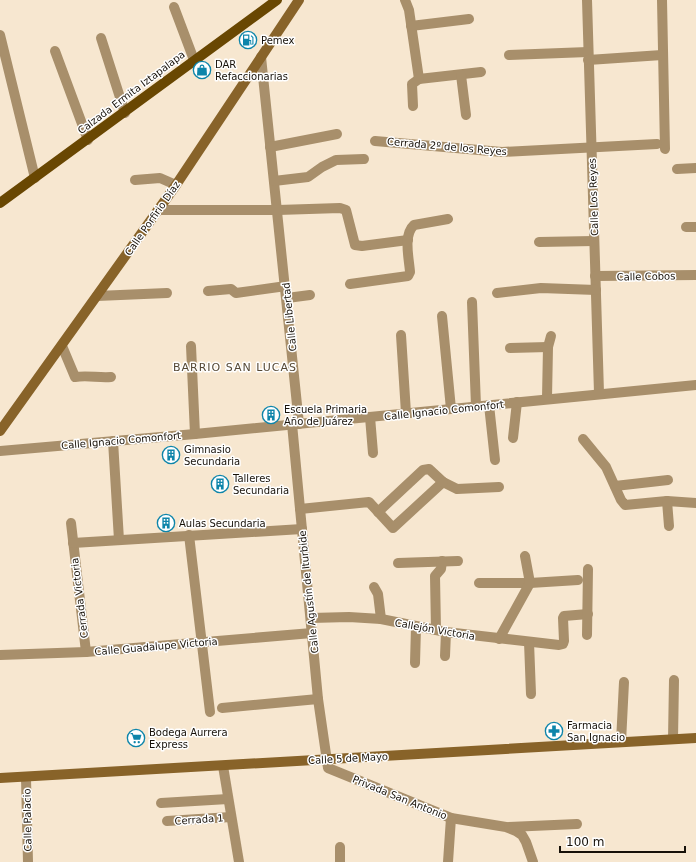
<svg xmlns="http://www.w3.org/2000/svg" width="696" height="862" viewBox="0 0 696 862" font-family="'DejaVu Sans',sans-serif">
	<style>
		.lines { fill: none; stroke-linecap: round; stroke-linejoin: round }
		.street { stroke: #a88f6b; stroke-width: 10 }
		.secondary { stroke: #886329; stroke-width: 10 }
		.primary { stroke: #694702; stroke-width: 10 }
		.labels { text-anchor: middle; stroke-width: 3; stroke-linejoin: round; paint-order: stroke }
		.poi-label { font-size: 10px; fill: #171109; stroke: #fff; text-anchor: start }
		.street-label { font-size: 10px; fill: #171109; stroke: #fff }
		.neighbourhood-label { font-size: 11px; letter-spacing: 1px; fill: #554835; stroke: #fff }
	</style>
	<rect width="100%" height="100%" fill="#f7e7d0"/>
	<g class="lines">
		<g class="street">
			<path d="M405 0 409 10 419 79 481 72"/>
			<path d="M587 0 599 393"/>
			<path d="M662 0 665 149"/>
			<path d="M174 7 194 60"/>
			<path d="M411 26 469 19"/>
			<path d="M0 35 35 178"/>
			<path d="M101 38 125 113"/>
			<path d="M55 51 88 140"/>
			<path d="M509 55 588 52"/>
			<path d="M261 57 299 424"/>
			<path d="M588 60 662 55"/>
			<path d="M461 75 466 115"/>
			<path d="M413 106 412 84 419 79"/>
			<path d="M375 141 502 152 657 144"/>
			<path d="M270 147 337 134"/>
			<path d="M677 169 696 168"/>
			<path d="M135 180 160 178 176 185"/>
			<path d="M274 181 308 177 322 167 336 160 364 159"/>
			<path d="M158 210H278L340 208 346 210 355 245 362 246 408 240"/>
			<path d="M686 227H696"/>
			<path d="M539 242 594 241"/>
			<path d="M595 276 696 275"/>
			<path d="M350 284 408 276 410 272C409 258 403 235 414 225L448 219"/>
			<path d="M208 291 231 289 236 293 286 286"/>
			<path d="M497 293 541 288 596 290"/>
			<path d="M97 296 167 293"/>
			<path d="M287 298 310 295"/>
			<path d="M472 302 476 406"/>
			<path d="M442 316 451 409"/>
			<path d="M401 335 406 413"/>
			<path d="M62 346 75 377C88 375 98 378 111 377"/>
			<path d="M191 346 195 434"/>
			<path d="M510 348 548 347"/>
			<path d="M547 398 548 347 551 336"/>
			<path d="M489 405 495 460"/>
			<path d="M370 417 373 453"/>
			<path d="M292 424 318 699 328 768 451 818 506 827 516 831 522 835 526 842 533 862"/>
			<path d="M513 438 517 402"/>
			<path d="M583 439 606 467 621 500 625 505 667 501 696 503"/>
			<path d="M113 441 119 540"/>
			<path d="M0 451 195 434 696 385"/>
			<path d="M615 486 668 480"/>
			<path d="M667 501 669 526"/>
			<path d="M300 509 369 502 393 528 443 482 457 489 499 487"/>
			<path d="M378 512 423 470 429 469 443 482"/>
			<path d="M71 523 86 652"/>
			<path d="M189 535 210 712"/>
			<path d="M73 543 302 529"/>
			<path d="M398 563 458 561"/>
			<path d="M479 583H530L578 580"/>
			<path d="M374 587 378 594 381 619"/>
			<path d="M311 618 349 617 381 619 446 632 559 645 563 644 564 641 563 618 564 616 588 614"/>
			<path d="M436 630 435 576 441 569 442 561"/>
			<path d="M587 635 588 569"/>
			<path d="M499 639 530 583 525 556"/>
			<path d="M529 642 531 694"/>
			<path d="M0 655 86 652 312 633"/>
			<path d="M445 656 446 632"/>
			<path d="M415 663 416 627"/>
			<path d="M222 708 318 699"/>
			<path d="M673 739 674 680"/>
			<path d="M621 742 624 682"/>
			<path d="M223 766 239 862"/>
			<path d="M26 778 28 862"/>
			<path d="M161 803 228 799"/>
			<path d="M167 821 231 817"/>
			<path d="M509 827 577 824"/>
			<path d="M340 862V847"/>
			<path d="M448 862 451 818"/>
		</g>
		<g class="secondary">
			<path d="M0 431 176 185 299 0"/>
			<path d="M0 778 696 738"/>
		</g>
		<path class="primary" d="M0 203 277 0"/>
	</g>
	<defs>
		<symbol id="fuel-ring" viewBox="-11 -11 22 22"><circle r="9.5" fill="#fff" stroke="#0e85aa" stroke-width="1.5"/><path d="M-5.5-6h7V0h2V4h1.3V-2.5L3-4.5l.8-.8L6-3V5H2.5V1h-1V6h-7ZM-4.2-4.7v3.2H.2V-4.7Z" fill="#0e85aa"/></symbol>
		<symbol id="shop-ring" viewBox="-11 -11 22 22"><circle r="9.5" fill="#fff" stroke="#0e85aa" stroke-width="1.5"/><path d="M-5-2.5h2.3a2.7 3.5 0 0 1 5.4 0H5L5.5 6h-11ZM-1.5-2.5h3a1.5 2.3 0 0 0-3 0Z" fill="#0e85aa"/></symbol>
		<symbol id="building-ring" viewBox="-11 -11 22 22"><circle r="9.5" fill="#fff" stroke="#0e85aa" stroke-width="1.5"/><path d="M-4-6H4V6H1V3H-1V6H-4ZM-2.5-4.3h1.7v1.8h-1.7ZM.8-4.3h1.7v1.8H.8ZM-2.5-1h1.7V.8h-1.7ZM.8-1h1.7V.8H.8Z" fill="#0e85aa"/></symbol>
		<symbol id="pharmacy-ring" viewBox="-11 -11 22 22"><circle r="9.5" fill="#fff" stroke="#0e85aa" stroke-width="1.5"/><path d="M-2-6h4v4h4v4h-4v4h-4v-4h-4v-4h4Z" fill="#0e85aa"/></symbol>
		<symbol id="supermarket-ring" viewBox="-11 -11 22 22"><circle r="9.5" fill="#fff" stroke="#0e85aa" stroke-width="1.5"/><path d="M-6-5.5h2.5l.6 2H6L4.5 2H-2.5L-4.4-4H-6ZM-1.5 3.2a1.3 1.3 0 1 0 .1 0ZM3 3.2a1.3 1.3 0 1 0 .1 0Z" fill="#0e85aa"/></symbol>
	</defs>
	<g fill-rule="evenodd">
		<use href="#fuel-ring" x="238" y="30" width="20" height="20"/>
		<use href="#shop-ring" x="192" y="60" width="20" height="20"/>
		<use href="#building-ring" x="261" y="405" width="20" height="20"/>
		<use href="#building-ring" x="161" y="445" width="20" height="20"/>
		<use href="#building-ring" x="210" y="474" width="20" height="20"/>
		<use href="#building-ring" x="156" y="513" width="20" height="20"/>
		<use href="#pharmacy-ring" x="544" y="721" width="20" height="20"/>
		<use href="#supermarket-ring" x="126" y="728" width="20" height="20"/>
	</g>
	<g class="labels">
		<g class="poi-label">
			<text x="261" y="44">Pemex</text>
			<text x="215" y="68">DAR<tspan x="215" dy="12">Refaccionarias</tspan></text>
			<text x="284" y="413">Escuela Primaria<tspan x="284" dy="12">Año de Juárez</tspan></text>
			<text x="184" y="453">Gimnasio<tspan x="184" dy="12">Secundaria</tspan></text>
			<text x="233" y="482">Talleres<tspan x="233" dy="12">Secundaria</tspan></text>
			<text x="179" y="527">Aulas Secundaria</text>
			<text x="567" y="729">Farmacia<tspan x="567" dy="12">San Ignacio</tspan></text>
			<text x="149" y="736">Bodega Aurrera<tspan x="149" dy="12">Express</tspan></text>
		</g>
		<g class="street-label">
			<text transform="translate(131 92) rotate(-37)" y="4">Calzada Ermita Iztapalapa</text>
			<text transform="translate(447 146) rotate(5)" y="4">Cerrada 2º de los Reyes</text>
			<text transform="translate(593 197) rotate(-92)" y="4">Calle Los Reyes</text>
			<text transform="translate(152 218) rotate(-55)" y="4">Calle Porfirio Díaz</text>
			<text transform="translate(646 276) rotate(-1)" y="4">Calle Cobos</text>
			<text transform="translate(289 317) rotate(-96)" y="4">Calle Libertad</text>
			<text transform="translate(444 410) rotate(-6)" y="4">Calle Ignacio Comonfort</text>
			<text transform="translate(121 440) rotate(-5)" y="4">Calle Ignacio Comonfort</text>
			<text transform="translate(308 592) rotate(-96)" y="4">Calle Agustín de Iturbide</text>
			<text transform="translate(79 598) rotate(-97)" y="4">Cerrada Victoria</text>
			<text transform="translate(435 629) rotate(10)" y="4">Callejón Victoria</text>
			<text transform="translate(156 646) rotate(-5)" y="4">Calle Guadalupe Victoria</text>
			<text transform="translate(348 758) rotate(-3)" y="4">Calle 5 de Mayo</text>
			<text transform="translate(400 797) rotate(22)" y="4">Privada San Antonio</text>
			<text transform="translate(199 819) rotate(-4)" y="4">Cerrada 1</text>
			<text transform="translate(27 820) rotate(-91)" y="4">Calle Palacio</text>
		</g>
		<g class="neighbourhood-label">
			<text x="235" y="371">BARRIO SAN LUCAS</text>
		</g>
	</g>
	<path d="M560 846v6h125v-6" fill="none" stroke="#171109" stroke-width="2"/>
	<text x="566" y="846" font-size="12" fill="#171109" stroke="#ffffff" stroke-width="3" paint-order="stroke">100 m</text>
</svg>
